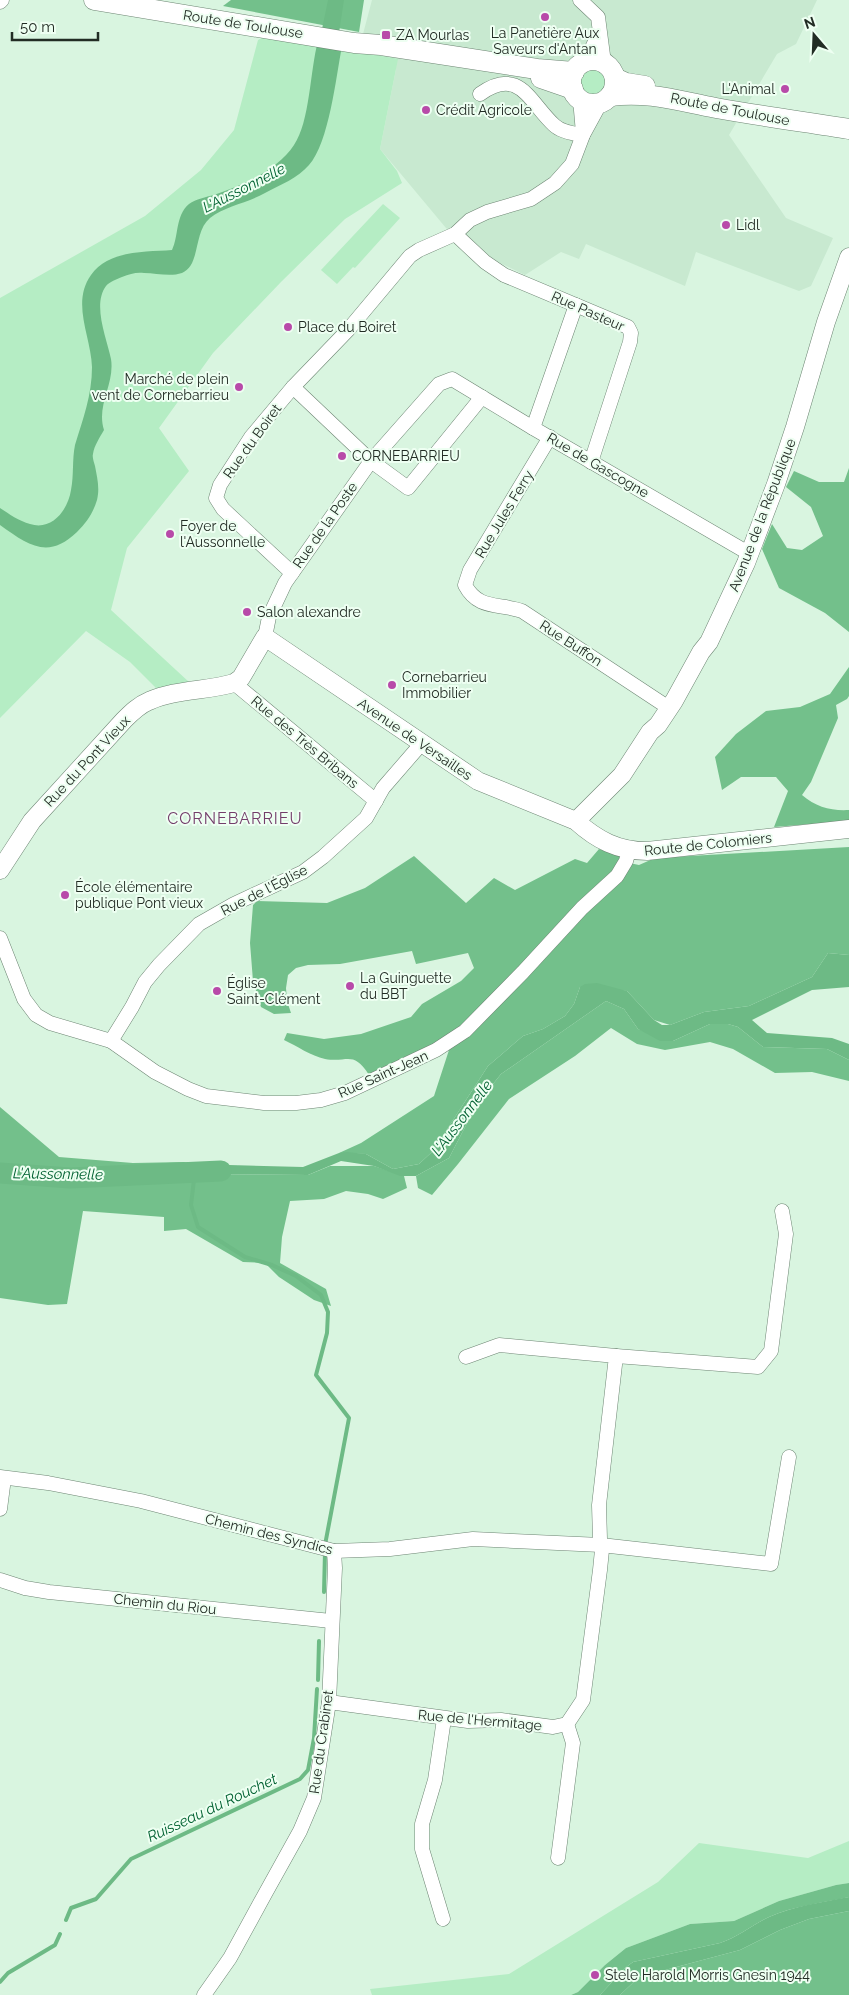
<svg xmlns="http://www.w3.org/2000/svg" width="849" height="1995" viewBox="0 0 849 1995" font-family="Raleway,sans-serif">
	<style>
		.built { fill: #c8e9d0 }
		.green { fill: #b5edc4 }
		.forest { fill: #73c08b }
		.water { fill: #6dba85 }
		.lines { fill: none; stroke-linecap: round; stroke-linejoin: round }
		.stream { stroke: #6dba85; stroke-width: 4 }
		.river { stroke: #6dba85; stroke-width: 21 }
		.minor-casing { stroke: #6d8573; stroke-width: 15 }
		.tertiary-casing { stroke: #6d8573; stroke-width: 19 }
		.secondary-casing { stroke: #6d8573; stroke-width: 21 }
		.minor { stroke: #fff; stroke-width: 14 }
		.tertiary { stroke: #fff; stroke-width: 18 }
		.secondary { stroke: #fff; stroke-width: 20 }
		.poi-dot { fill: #b84aa9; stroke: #eefff2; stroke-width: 2 }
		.labels { text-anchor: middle; stroke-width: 4; stroke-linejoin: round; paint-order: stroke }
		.street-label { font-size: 14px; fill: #222c24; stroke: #eefff2 }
		.poi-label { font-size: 14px; fill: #222c24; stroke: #eefff2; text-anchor: start }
		.water-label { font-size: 15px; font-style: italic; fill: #026232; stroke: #eefff2 }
		.quarter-label { font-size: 16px; letter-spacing: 1px; fill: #743d6b; stroke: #eefff2 }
	</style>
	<rect width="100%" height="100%" fill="#d9f5e0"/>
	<path class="built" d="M372 0H817L796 44 777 54 729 135 786 218 833 238 811 286 799 291 696 252 685 286 586 244 579 259 561 252 525 275 500 263 446 228 380 149 396 69 363 34Z"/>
	<g class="green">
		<path d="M269 34 398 59 380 149 397 171 402 183 345 219 281 282 213 353 159 428 189 471 127 548 111 610 189 682 157 689 130 662 86 631 0 718V298L145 216 201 170 234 130 258 40Z"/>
		<circle cx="592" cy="82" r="13"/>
		<path d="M383 204 400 218 355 268 353 267 337 284 321 270Z"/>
		<path d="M849 1841V1883L836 1885 779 1901 734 1921 690 1924 626 1948 605 1965 578 1992 571 1995H372L370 1989 509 1974 658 1882 699 1843 808 1858Z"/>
	</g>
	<g class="forest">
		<path d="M231 0H364L359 32 223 6Z"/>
		<path d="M849 468V632L825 613 779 588 762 549 772 524 787 548 802 550 823 536 811 507 786 487 794 471 819 482H844Z"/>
		<path d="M849 667V696L847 699 836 705 838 718 811 782 802 795C816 807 831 811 849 810V821L774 827 788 791 776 777H741L722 790 715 757 736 734 766 711 800 707 830 694Z"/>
		<path d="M849 847V955L828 953 812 977 749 1006 704 1012 670 1025 654 1020 627 991 580 987 574 1004 565 1016 543 1029 523 1036 488 1066 433 1151 419 1164 393 1169 366 1154 339 1153 361 1143 434 1096 449 1050 442 1039 432 1046 369 1075C353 1050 348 1063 325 1059 311 1056 297 1046 284 1040L287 1033 324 1039 361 1034 411 1017 422 1004 461 981 474 968 468 953 416 964 412 951 340 964 308 965 296 968 288 975 286 988 287 1001 291 1013 274 1014 261 1007 253 981 250 943 253 905 257 901 327 903 365 888 414 856 466 903 494 878 515 890 575 859 587 863 599 849 619 855 620 861 639 865 655 858Z"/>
		<path d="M606 1001 624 1009 638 1029 673 1041 710 1024H728L738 1027 763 1047 827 1049 849 1060V1081L812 1072 775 1073 733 1049 710 1042 665 1050 637 1044 611 1028 575 1056 509 1099 458 1164 432 1195 418 1188 416 1176 449 1158 477 1104 501 1074Z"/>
		<path d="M0 1107 59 1157 133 1163 184 1162 193 1164V1174L308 1175 330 1166H374L404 1176 407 1188 383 1199 368 1194 346 1191 324 1199 290 1201 282 1237 280 1263 326 1289 331 1306 314 1300 279 1277 265 1263 243 1262 186 1229 164 1231V1217L83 1211 67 1304 48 1305 0 1298Z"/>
		<path d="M849 1883V1897C823 1903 793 1906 769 1917 752 1925 738 1937 720 1943L633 1962 625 1968 600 1995H571L578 1992 605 1965 626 1948 690 1924 734 1921 779 1901 836 1885Z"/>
		<path d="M849 1911V1995H620L639 1977 740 1950 780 1930 809 1919Z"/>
	</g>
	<g class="water">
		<path d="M328 0H344L339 33 322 29Z"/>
		<path d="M318 41 342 46C336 77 329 143 309 165 298 178 280 185 265 193 248 203 225 206 210 218 193 232 201 265 182 273 170 277 156 273 144 273 136 272 130 274 122 277 117 279 109 282 106 286 92 305 107 339 111 359 115 384 96 405 104 430 100 437 94 446 93 454 92 457 94 462 95 466 97 477 100 488 97 500 93 513 87 522 77 532 48 560 28 545 0 525V508C9 514 19 521 30 524 52 531 68 510 71 490 74 476 72 459 75 445 83 419 92 395 92 367 91 336 71 303 91 275 108 250 146 252 172 250 179 236 175 216 189 204 196 199 206 197 214 195 242 185 277 171 294 145 310 122 310 70 318 41Z"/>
		<path d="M828 953 849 955V987L812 990 752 1020 767 1033 832 1038 849 1044V1060L827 1049 763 1047 738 1027 728 1024H710L673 1041H660L638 1029 624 1009 606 1001 501 1074 477 1104 449 1158 416 1176H400L374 1166 341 1161 308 1175 193 1174V1164L303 1167 339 1153 347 1152 366 1154 393 1169 419 1164 433 1151 488 1066 523 1036 543 1029 565 1016 574 1004 580 987 585 984 597 983 627 991 654 1020 662 1025H670L704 1012 749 1006 812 977Z"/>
		<path d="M849 1897V1911L809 1919 780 1930 740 1950 639 1977 620 1995H600L625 1968 633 1962 720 1943C738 1937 752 1925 769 1917 793 1906 823 1902 849 1897Z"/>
	</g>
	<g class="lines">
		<g class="stream">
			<path d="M195 1171 191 1205 198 1227 245 1257 272 1265 296 1276 321 1295 328 1312 327 1333 316 1375 349 1418 325 1545"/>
			<path d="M324 1592 325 1552"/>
			<path d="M318 1680 319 1641"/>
			<path d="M66 1920 71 1908 96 1899 131 1859 300 1779 308 1770 314 1738 317 1689"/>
			<path d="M0 1982 8 1973 55 1945 60 1934"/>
		</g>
		<path class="river" d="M0 1173 70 1178 221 1171"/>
		<defs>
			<g id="minor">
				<path d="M580 0 598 17 604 63"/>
				<path d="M0 2 2 0"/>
				<path d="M586 61 599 33"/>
				<path d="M480 94C520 66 529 102 554 125 560 131 575 134 583 135"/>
				<path d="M580 99 583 133"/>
				<path d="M455 234 485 262 504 275 628 327 631 333 630 342 591 462"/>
				<path d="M293 387 371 461 408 488 482 397"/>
				<path d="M533 428 576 305"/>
				<path d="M550 437 470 570 465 585C478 610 499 603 522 611L669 708"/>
				<path d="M292 573 223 509 216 498 220 485 251 437 293 387 348 330 410 256 419 250 455 234 470 220 487 212 531 199 555 183 572 164 583 135 601 102"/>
				<path d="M265 637 269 617 285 583 371 461 439 384 452 379 533 428 750 554"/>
				<path d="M234 683 376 801"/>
				<path d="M0 938 24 999 36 1015 50 1023 111 1041 155 1072 188 1089 206 1096 264 1103H296L321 1100 345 1093 436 1050 465 1031 523 972 582 908 617 876 626 861 629 851"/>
				<path d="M111 1041 132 1007 145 982 159 965 199 924 234 904 303 872 323 857 366 818 383 788 422 743"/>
				<path d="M616 1356 758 1367 771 1351 786 1234 782 1211"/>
				<path d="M0 1477 48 1483 141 1501 334 1551 390 1549 473 1539 601 1545 771 1564 789 1457"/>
				<path d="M0 1509 4 1478"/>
				<path d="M0 1580 25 1588 49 1592 331 1621"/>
				<path d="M329 1702 468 1721 501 1720 553 1727 567 1724 583 1700 600 1570 602 1550 600 1539 599 1505 616 1356 499 1345 466 1357"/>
				<path d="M558 1858 573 1743 567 1724"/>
				<path d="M443 1919 422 1849V1824L435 1780 444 1719"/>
				<path d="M204 1995 230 1958 265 1894 300 1831 314 1798 329 1702 335 1568 334 1551"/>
			</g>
			<g id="tertiary">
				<path d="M576 821 622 775 650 732 658 725 674 701 701 652 709 642 746 563 776 484 795 427 826 322 849 257"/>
				<path d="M0 870 32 821 124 720C131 713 139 705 149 701 176 689 207 691 234 683L241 678 265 637 478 781 576 821C597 840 618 851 647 851L849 829"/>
			</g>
			<g id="secondary">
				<path d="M94 0 354 43 381 45 537 69 574 72"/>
				<circle cx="593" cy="82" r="22"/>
				<path d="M541 78 573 89"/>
				<path d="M615 78 626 83 645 86"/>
				<path d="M610 96C649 91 678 101 716 108 760 116 805 122 849 129"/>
			</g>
		</defs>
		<use href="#minor" class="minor-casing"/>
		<use href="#tertiary" class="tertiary-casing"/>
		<use href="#secondary" class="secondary-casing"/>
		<use href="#minor" class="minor"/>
		<use href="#tertiary" class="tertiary"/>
		<use href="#secondary" class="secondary"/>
	</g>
	<g class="poi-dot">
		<circle cx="545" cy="17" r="5"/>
		<rect x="381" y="30" width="10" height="10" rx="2.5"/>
		<circle cx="785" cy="89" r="5"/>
		<circle cx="426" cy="110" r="5"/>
		<circle cx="726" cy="225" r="5"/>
		<circle cx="288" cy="327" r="5"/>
		<circle cx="239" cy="387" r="5"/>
		<circle cx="342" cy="456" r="5"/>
		<circle cx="170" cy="534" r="5"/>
		<circle cx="247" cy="612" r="5"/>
		<circle cx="392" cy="685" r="5"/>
		<circle cx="65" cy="895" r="5"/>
		<circle cx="350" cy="986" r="5"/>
		<circle cx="217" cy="991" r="5"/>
		<circle cx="595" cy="1975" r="5"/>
	</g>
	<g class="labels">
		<g class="street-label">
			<text transform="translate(243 24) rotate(9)" y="5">Route de Toulouse</text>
			<text transform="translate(730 109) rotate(11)" y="5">Route de Toulouse</text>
			<text transform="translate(588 311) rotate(24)" y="5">Rue Pasteur</text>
			<text transform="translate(252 441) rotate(-54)" y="5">Rue du Boiret</text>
			<text transform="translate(598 465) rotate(30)" y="5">Rue de Gascogne</text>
			<text transform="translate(504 514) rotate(-59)" y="5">Rue Jules Ferry</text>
			<text transform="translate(762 515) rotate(-69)" y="5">Avenue de la République</text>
			<text transform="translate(325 525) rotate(-55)" y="5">Rue de la Poste</text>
			<text transform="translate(571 643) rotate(33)" y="5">Rue Buffon</text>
			<text transform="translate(415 739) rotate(34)" y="5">Avenue de Versailles</text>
			<text transform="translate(305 742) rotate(40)" y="5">Rue des Très Bribans</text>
			<text transform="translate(87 761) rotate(-47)" y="5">Rue du Pont Vieux</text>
			<text transform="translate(708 844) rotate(-6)" y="5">Route de Colomiers</text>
			<text transform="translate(264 890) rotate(-27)" y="5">Rue de l'Église</text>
			<text transform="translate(383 1074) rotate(-24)" y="5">Rue Saint-Jean</text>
			<text transform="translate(269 1534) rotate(14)" y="5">Chemin des Syndics</text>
			<text transform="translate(165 1604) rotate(6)" y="5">Chemin du Riou</text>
			<text transform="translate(480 1720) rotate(5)" y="5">Rue de l'Hermitage</text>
			<text transform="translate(321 1742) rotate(-82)" y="5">Rue du Crabinet</text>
		</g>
		<g class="poi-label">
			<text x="545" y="38" text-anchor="middle">La Panetière Aux<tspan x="545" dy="16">Saveurs d'Antan</tspan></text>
			<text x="396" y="40">ZA Mourlas</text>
			<text x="775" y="94" text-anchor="end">L'Animal</text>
			<text x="436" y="115">Crédit Agricole</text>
			<text x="736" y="230">Lidl</text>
			<text x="298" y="332">Place du Boiret</text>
			<text x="229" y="384" text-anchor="end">Marché de plein<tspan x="229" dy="16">vent de Cornebarrieu</tspan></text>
			<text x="352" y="461">CORNEBARRIEU</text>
			<text x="180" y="531">Foyer de<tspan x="180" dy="16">l'Aussonnelle</tspan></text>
			<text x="257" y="617">Salon alexandre</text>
			<text x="402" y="682">Cornebarrieu<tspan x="402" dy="16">Immobilier</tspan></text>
			<text x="75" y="892">École élémentaire<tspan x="75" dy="16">publique Pont vieux</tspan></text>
			<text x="360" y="983">La Guinguette<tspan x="360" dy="16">du BBT</tspan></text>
			<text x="227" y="988">Église<tspan x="227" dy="16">Saint-Clément</tspan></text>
			<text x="605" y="1980">Stele Harold Morris Gnesin 1944</text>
		</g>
		<g class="water-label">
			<text transform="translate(244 188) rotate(-27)" y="5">L'Aussonnelle</text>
			<text transform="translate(462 1118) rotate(-53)" y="5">L'Aussonnelle</text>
			<text transform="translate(58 1174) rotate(1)" y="5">L'Aussonnelle</text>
			<text transform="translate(212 1808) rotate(-25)" y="5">Ruisseau du Rouchet</text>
		</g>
		<g class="quarter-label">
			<text x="235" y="824">CORNEBARRIEU</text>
		</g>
	</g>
	<g transform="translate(814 35) rotate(341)" stroke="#eefff2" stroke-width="4" paint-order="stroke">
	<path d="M0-4L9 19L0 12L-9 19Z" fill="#222c24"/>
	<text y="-8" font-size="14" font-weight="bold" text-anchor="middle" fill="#222c24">N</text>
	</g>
	<path d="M12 32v8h86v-8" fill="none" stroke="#222c24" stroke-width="2.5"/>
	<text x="20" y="32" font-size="15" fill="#222c24" stroke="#eefff2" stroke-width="4" paint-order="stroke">50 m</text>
</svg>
